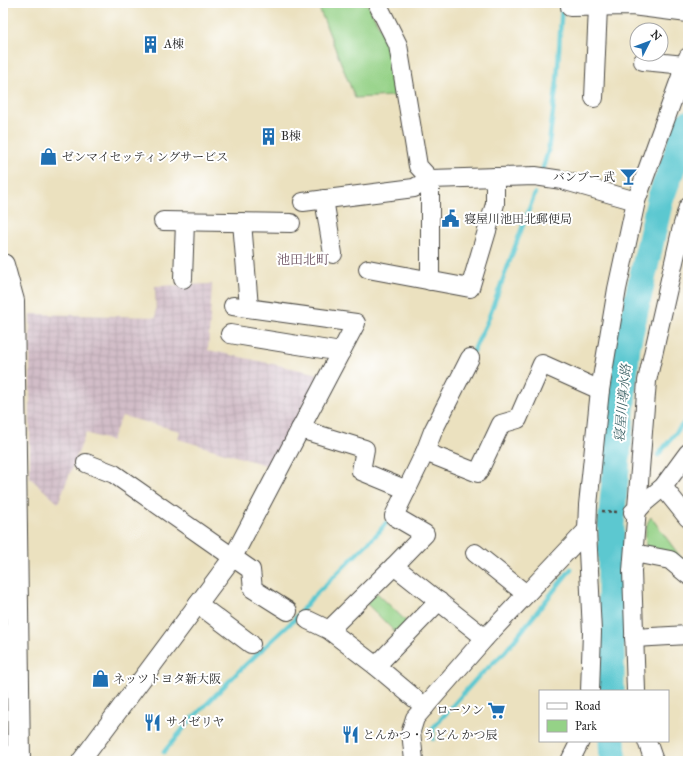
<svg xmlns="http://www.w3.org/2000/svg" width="691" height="764" viewBox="0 0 691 764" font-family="'IM FELL Great Primer','Noto Serif JP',serif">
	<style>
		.industrial { fill: url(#industrial-grid) }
		.park { fill: #95d287; stroke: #607e59 }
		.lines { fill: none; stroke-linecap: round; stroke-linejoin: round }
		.stream { stroke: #5bc8d0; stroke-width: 4.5 }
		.river { stroke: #5bc8d0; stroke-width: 27 }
		.minor-casing { stroke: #484641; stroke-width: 20 }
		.major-casing { stroke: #484641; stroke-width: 24 }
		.path { stroke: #484641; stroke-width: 2.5; stroke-dasharray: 3 3; stroke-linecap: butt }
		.minor { stroke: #fff; stroke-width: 18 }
		.major { stroke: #fff; stroke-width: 22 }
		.labels { text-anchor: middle; stroke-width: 4; stroke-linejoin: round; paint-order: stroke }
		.poi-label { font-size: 12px; fill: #2b2b2b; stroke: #fff; text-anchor: start }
		.neighbourhood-label { font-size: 13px; fill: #6b505f; stroke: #fff }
		.water-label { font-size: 13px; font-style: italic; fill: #3c6265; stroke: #fff }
	</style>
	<defs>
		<pattern id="industrial-grid" width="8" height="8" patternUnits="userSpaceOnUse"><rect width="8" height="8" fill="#d2bdc8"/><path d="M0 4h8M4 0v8" fill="none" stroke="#b4a3ac"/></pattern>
	</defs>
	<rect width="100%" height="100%" fill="#fff"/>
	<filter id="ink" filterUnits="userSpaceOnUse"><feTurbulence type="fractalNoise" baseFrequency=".025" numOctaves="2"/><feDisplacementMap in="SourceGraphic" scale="8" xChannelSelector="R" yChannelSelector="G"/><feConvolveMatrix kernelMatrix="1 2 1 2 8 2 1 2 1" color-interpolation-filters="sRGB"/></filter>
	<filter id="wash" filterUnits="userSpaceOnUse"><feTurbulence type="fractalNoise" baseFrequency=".012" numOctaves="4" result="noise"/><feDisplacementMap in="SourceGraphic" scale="16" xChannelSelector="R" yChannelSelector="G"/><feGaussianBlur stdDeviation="0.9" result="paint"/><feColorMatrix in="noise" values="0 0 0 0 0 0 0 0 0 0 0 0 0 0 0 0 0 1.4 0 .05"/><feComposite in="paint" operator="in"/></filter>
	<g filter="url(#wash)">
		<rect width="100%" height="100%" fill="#ebe1bf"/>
		<path class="industrial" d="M212 284 208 350 319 374 272 467 178 439 180 431 122 416 111 441 86 433 58 503 30 478V314L156 317 155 286Z"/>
		<g class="park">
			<path d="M317 3H367L389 45 395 96 355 98Z"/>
			<path d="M651 517 687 566 646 552C646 542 643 526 651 517Z"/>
			<path d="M377 593 410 625 399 636 366 603Z"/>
		</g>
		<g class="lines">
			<g class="stream">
				<path d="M542 171 548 151 557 81 562 3"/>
				<path d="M472 354 487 322 535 193"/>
				<path d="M658 455 688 418"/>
				<path d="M433 739V728L477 678 505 652 571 569"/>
				<path d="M164 752 188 723 240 670 294 620 311 599 379 532 386 523"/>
			</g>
			<g class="river">
				<path d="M611 691V525L627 346 660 200 688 124"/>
				<path d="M612 741 613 761"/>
			</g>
		</g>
	</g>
	<g filter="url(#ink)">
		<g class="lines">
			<defs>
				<g id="minor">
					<path d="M377 3 398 45 418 166 430 179 535 176 562 180 636 201"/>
					<path d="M570 7 632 6 688 13"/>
					<path d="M643 61 685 65"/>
					<path d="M594 98 598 7"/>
					<path d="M324 199 333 254"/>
					<path d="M303 202 414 188 430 179V281"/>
					<path d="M163 221 291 223"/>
					<path d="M242 222 249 307"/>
					<path d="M368 269 470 288 495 204V177"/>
					<path d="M183 279 185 222"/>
					<path d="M230 334 341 352"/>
					<path d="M470 358 433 431 425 452 394 516 425 534 394 566 485 638"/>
					<path d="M300 429 365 449 361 471 407 490"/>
					<path d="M425 452 478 473 501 424 518 419 542 364 600 390"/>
					<path d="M86 463 114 474 251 570 253 589 288 611"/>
					<path d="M663 487 688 518"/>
					<path d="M633 512 637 511 645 502 663 487 688 453"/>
					<path d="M475 553 526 594"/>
					<path d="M634 553 670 560 688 575"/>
					<path d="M198 604 251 644"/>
					<path d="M308 620 329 630 376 666 425 707"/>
					<path d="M329 630 394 566"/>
					<path d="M634 638 688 635"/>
					<path d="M376 666 439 601"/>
					<path d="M590 691 592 632 587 530 588 505 600 390 617 289 636 201 688 57"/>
					<path d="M636 691 632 571 647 381 681 231 688 207"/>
					<path d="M647 741 654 761"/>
					<path d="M81 761 233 557 356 323 233 306"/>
					<path d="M414 761 411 731 415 718 485 638 587 530"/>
					<path d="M570 761 580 741"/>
				</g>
				<path id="major" d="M3 265 13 301 19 761"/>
			</defs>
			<use href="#minor" class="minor-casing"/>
			<use href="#major" class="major-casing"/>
			<path class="path" d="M602 511 617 512"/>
			<use href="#minor" class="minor"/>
			<use href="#major" class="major"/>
		</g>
	</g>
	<defs>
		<symbol id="building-bare" viewBox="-9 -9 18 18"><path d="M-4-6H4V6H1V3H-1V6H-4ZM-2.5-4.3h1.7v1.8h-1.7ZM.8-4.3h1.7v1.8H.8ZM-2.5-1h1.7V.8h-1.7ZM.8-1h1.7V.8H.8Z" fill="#1f6fb2" stroke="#fff" stroke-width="2.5" paint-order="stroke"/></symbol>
		<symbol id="shop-bare" viewBox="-9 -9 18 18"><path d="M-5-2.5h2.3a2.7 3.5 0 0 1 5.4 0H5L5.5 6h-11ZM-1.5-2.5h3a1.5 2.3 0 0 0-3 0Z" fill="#1f6fb2" stroke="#fff" stroke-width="2.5" paint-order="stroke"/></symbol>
		<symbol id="bar-bare" viewBox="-9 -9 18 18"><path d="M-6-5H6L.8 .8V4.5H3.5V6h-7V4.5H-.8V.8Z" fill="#1f6fb2" stroke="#fff" stroke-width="2.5" paint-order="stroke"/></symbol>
		<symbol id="civic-bare" viewBox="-9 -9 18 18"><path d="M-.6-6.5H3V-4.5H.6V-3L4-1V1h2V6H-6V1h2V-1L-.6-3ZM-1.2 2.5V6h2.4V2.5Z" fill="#1f6fb2" stroke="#fff" stroke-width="2.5" paint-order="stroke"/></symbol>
		<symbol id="supermarket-bare" viewBox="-9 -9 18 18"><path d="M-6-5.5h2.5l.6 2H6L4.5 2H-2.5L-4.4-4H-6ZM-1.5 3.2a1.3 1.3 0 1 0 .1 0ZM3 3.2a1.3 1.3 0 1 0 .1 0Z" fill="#1f6fb2" stroke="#fff" stroke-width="2.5" paint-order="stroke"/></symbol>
		<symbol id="restaurant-bare" viewBox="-9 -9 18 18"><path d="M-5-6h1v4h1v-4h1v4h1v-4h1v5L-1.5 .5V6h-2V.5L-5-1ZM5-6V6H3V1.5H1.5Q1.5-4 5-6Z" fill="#1f6fb2" stroke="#fff" stroke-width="2.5" paint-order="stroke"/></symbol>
	</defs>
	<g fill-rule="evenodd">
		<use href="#building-bare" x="138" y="32" width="25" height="25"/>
		<use href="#building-bare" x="256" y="124" width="25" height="25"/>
		<use href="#shop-bare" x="36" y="144" width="25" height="25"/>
		<use href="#bar-bare" x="616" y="164" width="25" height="25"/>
		<use href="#civic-bare" x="438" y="206" width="25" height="25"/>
		<use href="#shop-bare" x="88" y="666" width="25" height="25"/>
		<use href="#supermarket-bare" x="484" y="698" width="25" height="25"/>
		<use href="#restaurant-bare" x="140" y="710" width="25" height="25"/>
		<use href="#restaurant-bare" x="338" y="722" width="25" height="25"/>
	</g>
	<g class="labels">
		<g class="poi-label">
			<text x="164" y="48">A棟</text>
			<text x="281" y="140">B棟</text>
			<text x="62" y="161">ゼンマイセッティングサービス</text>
			<text x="615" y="181" text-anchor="end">バンブー 武</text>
			<text x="464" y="223">寝屋川池田北郵便局</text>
			<text x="113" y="683">ネッツトヨタ新大阪</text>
			<text x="484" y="714" text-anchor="end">ローソン</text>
			<text x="166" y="726">サイゼリヤ</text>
			<text x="363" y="739">とんかつ・うどん かつ辰</text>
		</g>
		<g class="neighbourhood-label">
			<text x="303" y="264">池田北町</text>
		</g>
		<g class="water-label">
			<text transform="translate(622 403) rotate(-85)" y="5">寝屋川導水路</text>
		</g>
	</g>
	<rect width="691" height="764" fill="none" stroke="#fff" stroke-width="16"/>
	<rect x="539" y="690" width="130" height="52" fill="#ffffff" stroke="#aaaaaa"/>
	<rect x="547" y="703" width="20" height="6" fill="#ffffff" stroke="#aaaaaa"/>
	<text x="575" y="710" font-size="12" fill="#2b2b2b">Road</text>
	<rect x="547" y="720" width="20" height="12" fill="#95d287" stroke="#aaaaaa"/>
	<text x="575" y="730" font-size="12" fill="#2b2b2b">Park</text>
	<g transform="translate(649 42) rotate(48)"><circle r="19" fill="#ffffff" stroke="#aaaaaa"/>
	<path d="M0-3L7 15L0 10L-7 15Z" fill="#1f6fb2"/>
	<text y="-6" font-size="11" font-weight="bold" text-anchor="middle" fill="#2b2b2b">N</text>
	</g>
</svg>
